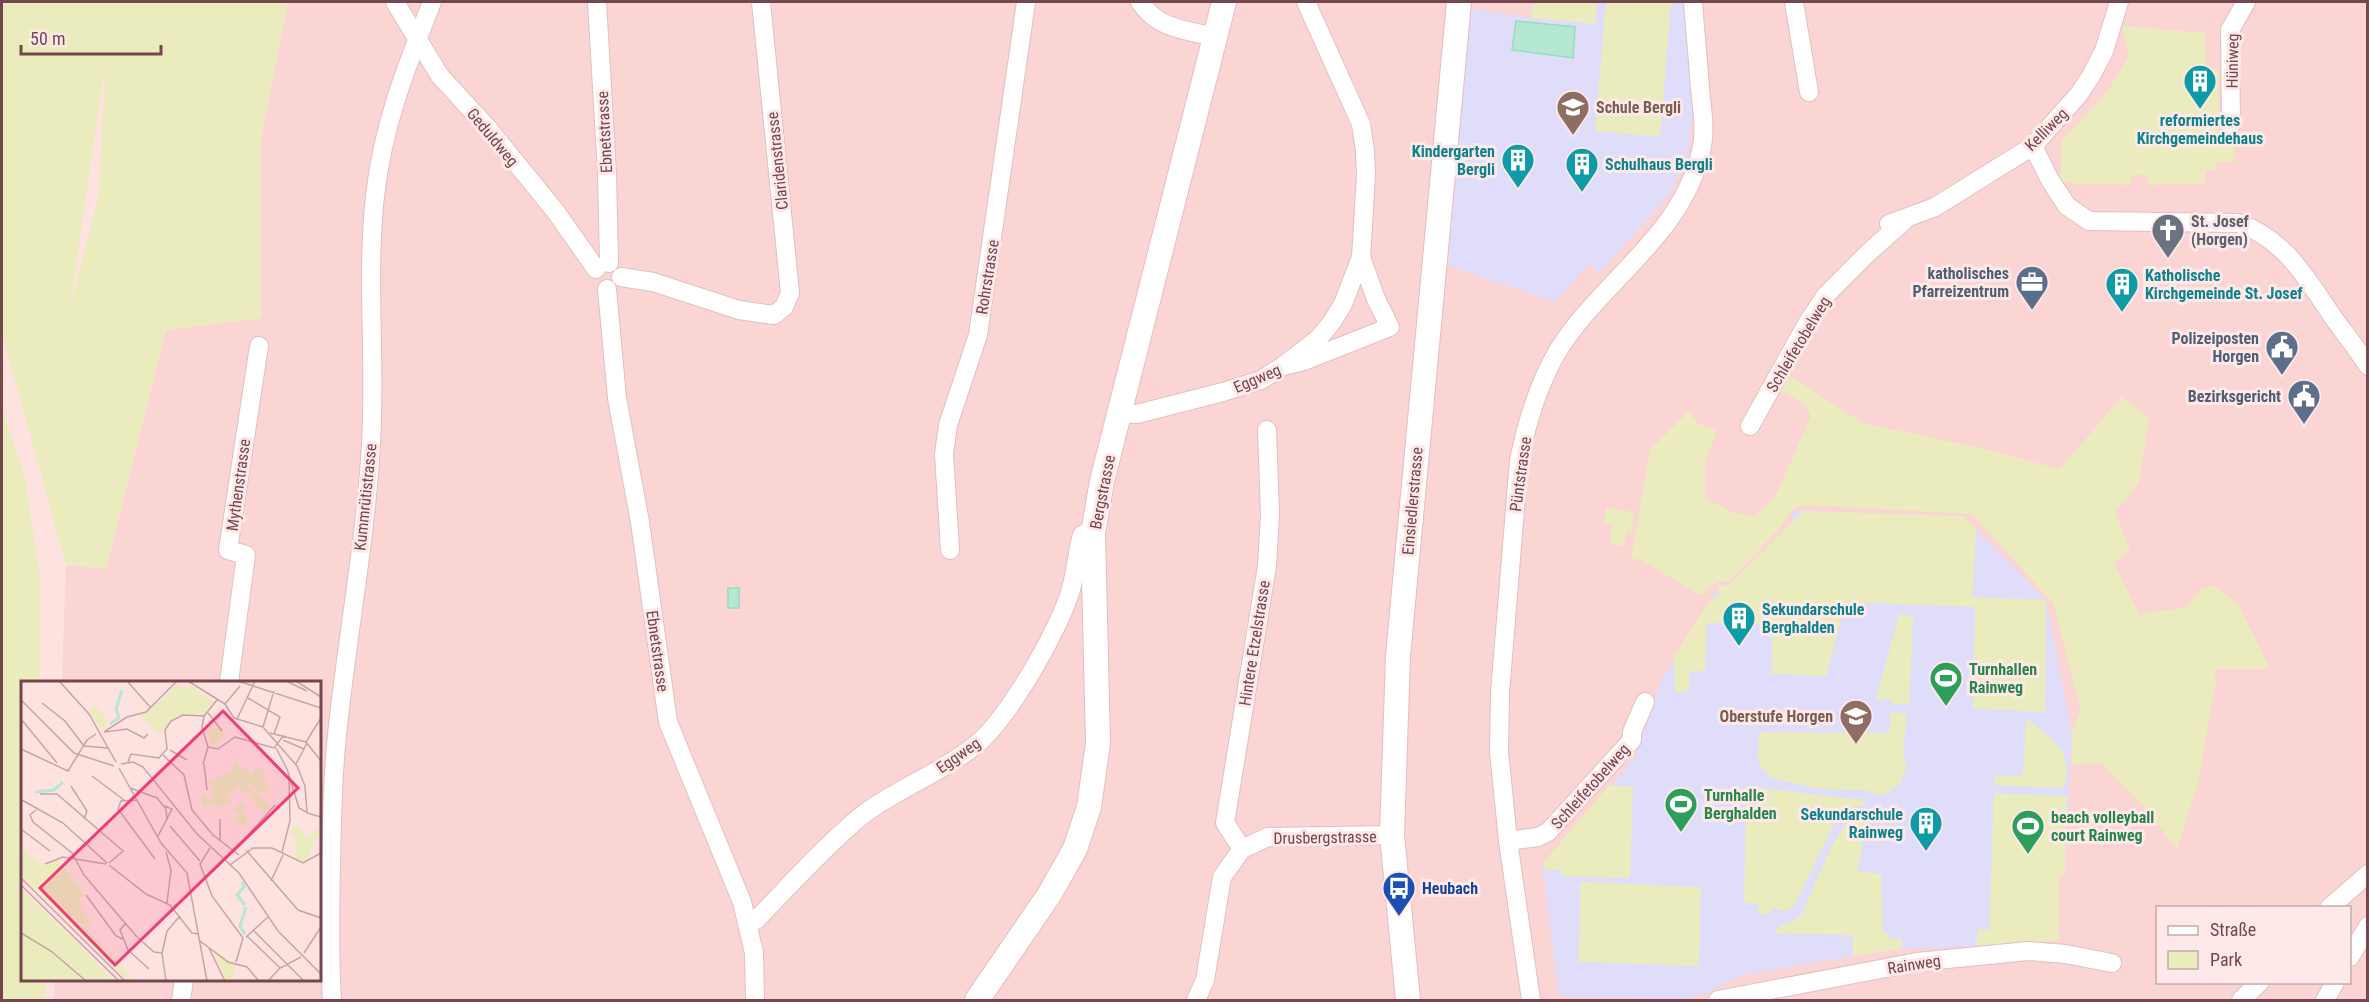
<svg xmlns="http://www.w3.org/2000/svg" width="2369" height="1002" viewBox="0 0 2369 1002" font-family="'Roboto Condensed',sans-serif">
	<style>
		.residential { fill: #fbd4d4; fill-rule: evenodd }
		.education { fill: #dfddfa }
		.green { fill: #eaecbe; fill-rule: evenodd }
		.water { fill: #b4e8d3; stroke: #99dbc0; stroke-width: 1.5 }
		.lines { fill: none; stroke-linecap: round; stroke-linejoin: round }
		.street-casing { stroke: #e4bfc1; stroke-width: 20 }
		.secondary-casing { stroke: #eabbbf; stroke-width: 26 }
		.street { stroke: #fff; stroke-width: 18 }
		.secondary { stroke: #fff; stroke-width: 24 }
		.labels { text-anchor: middle; stroke-width: 6; stroke-linejoin: round; paint-order: stroke }
		.street-label { font-size: 16px; fill: #76464f; stroke: #ffe9e8 }
		.education-label { font-size: 16px; font-weight: bold; fill: #785e54; stroke: #ffe9e8; text-anchor: start }
		.culture-label { font-size: 16px; font-weight: bold; fill: #0d838f; stroke: #ffe9e8; text-anchor: start }
		.worship-label { font-size: 16px; font-weight: bold; fill: #5b616d; stroke: #ffe9e8; text-anchor: start }
		.service-label { font-size: 16px; font-weight: bold; fill: #4e5e75; stroke: #ffe9e8; text-anchor: end }
		.leisure-label { font-size: 16px; font-weight: bold; fill: #27864d; stroke: #ffe9e8; text-anchor: start }
		.transit-label { font-size: 16px; font-weight: bold; fill: #164399; stroke: #ffe9e8; text-anchor: start }
		.inset-river { fill: none; stroke: #b4e8d3; stroke-width: 3 }
		.inset-road { fill: none; stroke: #c8a4a6; stroke-width: 1.5 }
		.view { fill: #f13c78; fill-opacity: 0.15; stroke: #f13c78; stroke-width: 3 }
		.inset-edge { fill: none; stroke: #76464f; stroke-width: 3 }
	</style>
	<rect width="100%" height="100%" fill="#fee2e0"/>
	<path class="residential" d="M288 2H2367V1000H54V980H320V682H62L66 565 106 569 166 330 261 318V139ZM2158 908H2350V982H2158Z"/>
	<g class="education">
		<path d="M1532 2H1684L1693 116 1687 156 1671 193 1599 273 1589 264 1555 302 1451 267 1444 258 1469 8 1531 18Z"/>
		<path d="M1796 511 1963 516 2046 600 2072 733 2065 874 2059 878 2058 891 2059 940 1976 947 1901 949 1816 962 1740 976 1707 993 1678 1000 1559 996 1542 864 1636 756 1660 683 1717 589 1719 586 1730 584 1793 522 1792 516Z"/>
	</g>
	<g class="green">
		<path d="M2 2H288L261 139V318L166 330 106 569 66 565 2 333ZM105 70 99 194 70 309 104 71Z"/>
		<path d="M1533 2H1597L1595 24 1531 18Z"/>
		<path d="M1606 2H1671L1660 137 1595 131Z"/>
		<path d="M2122 26 2205 33 2206 69H2219L2218 141H2234V162H2216L2215 170H2205V183L2148 185V175H2131V185L2079 184 2060 180 2062 140 2107 92 2129 56Z"/>
		<path d="M1785 373 1863 423 1980 448 2060 469 2121 397 2149 418 2139 483 2115 512 2130 550 2114 563 2139 614 2185 608 2200 590 2213 585 2239 605 2270 669H2214L2216 681 2198 783 2177 849 2146 808 2101 763 2072 764V733L2081 710 2053 603 1972 514 1802 505 1791 510 1780 528 1729 581C1714 581 1711 584 1702 596L1643 561 1631 558 1650 450 1689 411 1698 424 1717 430 1705 461V498L1732 512 1753 517 1775 497 1811 417 1806 405 1776 388Z"/>
		<path d="M2 408 24 473 41 584 40 682H22V980H45V1000H2Z"/>
		<path d="M1606 508 1634 512 1632 531H1626L1624 546 1610 544 1612 525 1604 524Z"/>
		<path d="M1803 511 1963 516 1976 528 1972 597 2046 600 2045 712 1973 708 1975 607 1846 602 1826 676 1771 674 1773 624 1707 623 1705 671H1690L1689 691 1675 692 1674 657 1709 601 1719 597V589H1717L1719 586 1730 584Z"/>
		<path d="M1899 614 1913 616 1909 704H1891V699L1876 700Z"/>
		<path d="M1891 712 1907 714 1903 748 1906 769 1900 783 1890 792 1879 795 1865 790 1821 789 1771 778 1760 766 1758 760 1759 732 1889 733Z"/>
		<path d="M2026 718C2049 738 2075 750 2064 786L2059 788 1994 785 1995 776H2023Z"/>
		<path d="M1609 785 1633 787 1630 878 1562 876 1560 869 1547 871 1542 864Z"/>
		<path d="M1746 787C1785 789 1824 797 1863 800L1865 804 1844 811 1833 826 1795 904C1787 913 1782 911 1771 908V914H1758L1757 903H1744Z"/>
		<path d="M1994 793 2067 796 2065 874 2059 878V940L1976 947 1978 929 1989 930Z"/>
		<path d="M1852 818 1866 821 1872 832H1865L1857 871 1881 874 1883 933H1889V939H1903L1901 949 1853 956V935L1775 933 1780 925C1789 924 1795 921 1802 914 1813 891 1834 832 1852 818Z"/>
		<path d="M1580 882 1701 887 1699 966 1579 962Z"/>
	</g>
	<g class="water">
		<path d="M1516 21 1575 27 1573 58 1512 50Z"/>
		<rect x="728" y="588" width="11" height="20"/>
	</g>
	<g class="lines">
		<defs>
			<g id="street">
				<path d="M395 2 440 76 486 126 556 212 596 269"/>
				<path d="M597 2 607 173 609 263"/>
				<path d="M1140 2C1158 29 1185 30 1215 37"/>
				<path d="M1794 2 1809 92"/>
				<path d="M2231 125 2230 30 2246 2"/>
				<path d="M2033 146 2050 180 2067 206 2089 221 2238 223C2286 239 2308 281 2335 320 2346 335 2358 350 2368 366"/>
				<path d="M1889 224 1935 207 2033 146 2079 94 2091 76 2104 51 2119 2"/>
				<path d="M621 277 653 282 739 310 774 315 784 307 790 293 761 2"/>
				<path d="M607 289 617 398 640 522 668 722 742 902 754 953 755 1000"/>
				<path d="M1283 366 1318 339 1332 322 1343 304 1361 257 1366 176 1365 151 1361 124 1306 2"/>
				<path d="M1120 413 1137 414 1223 392 1261 380 1283 366 1304 361 1390 327 1376 299 1361 257"/>
				<path d="M1750 426 1808 322 1826 295 1869 252 1904 221"/>
				<path d="M950 550 944 454 948 425 978 335 1026 2"/>
				<path d="M229 682 246 555 228 550 259 346"/>
				<path d="M1508 841 1538 837 1548 832 1632 740V732L1645 702"/>
				<path d="M1242 849 1225 823 1267 566 1270 514 1267 430"/>
				<path d="M2329 908 2368 874"/>
				<path d="M748 924 756 920C790 885 823 848 860 817 895 789 938 775 973 747 1006 723 1060 629 1071 589 1076 571 1077 553 1082 535L1086 533H1093"/>
				<path d="M2350 957 2368 926"/>
				<path d="M181 1000 184 980"/>
				<path d="M332 1000C329 955 330 909 331 864 332 814 333 765 339 717 349 626 366 535 371 444 376 361 366 278 375 196 383 124 406 68 432 2"/>
				<path d="M1196 1000 1205 980 1222 877 1242 849 1268 837 1392 835"/>
				<path d="M1531 1000 1508 841 1499 751 1500 693 1519 460C1527 422 1538 383 1559 349 1602 281 1683 234 1701 151 1706 131 1702 109 1700 88 1698 59 1695 30 1693 2"/>
				<path d="M1718 1000 1917 962 2028 951 2065 954 2112 963"/>
				<path d="M2241 1000 2260 982"/>
				<path d="M2325 1000 2335 982"/>
			</g>
			<g id="secondary">
				<path d="M977 1000 1049 895 1075 849 1089 807 1098 743 1093 533 1102 481 1224 2"/>
				<path d="M1408 1000 1392 835 1398 656 1459 2"/>
			</g>
		</defs>
		<use href="#street" class="street-casing"/>
		<use href="#secondary" class="secondary-casing"/>
		<use href="#street" class="street"/>
		<use href="#secondary" class="secondary"/>
	</g>
	<defs>
		<symbol id="building-pin" viewBox="-11 -11 22 30"><path d="M0 17L-7.5 6A9.5 9.5 0 1 1 7.5 6Z" fill="#0f9aa8" stroke="#ffe9e8"/><path d="M-4-6H4V6H1V3H-1V6H-4ZM-2.5-4.3h1.7v1.8h-1.7ZM.8-4.3h1.7v1.8H.8ZM-2.5-1h1.7V.8h-1.7ZM.8-1h1.7V.8H.8Z" fill="#fff"/></symbol>
		<symbol id="school-pin" viewBox="-11 -11 22 30"><path d="M0 17L-7.5 6A9.5 9.5 0 1 1 7.5 6Z" fill="#8d6e63" stroke="#ffe9e8"/><path d="M0-5L7-2L0 1L-7-2ZM-4 1L0 2.5L4 1V4Q0 6-4 4Z" fill="#fff"/></symbol>
		<symbol id="church-pin" viewBox="-11 -11 22 30"><path d="M0 17L-7.5 6A9.5 9.5 0 1 1 7.5 6Z" fill="#6b7280" stroke="#ffe9e8"/><path d="M-1.2-6h2.4v3.5h3.3v2.4h-3.3V6h-2.4V-.1h-3.3v-2.4h3.3Z" fill="#fff"/></symbol>
		<symbol id="office-pin" viewBox="-11 -11 22 30"><path d="M0 17L-7.5 6A9.5 9.5 0 1 1 7.5 6Z" fill="#5c6f8a" stroke="#ffe9e8"/><path d="M-6-3h4V-5.5h4V-3h4V5H-6ZM-1-4.5V-3h2v-1.5ZM-6 0V1H6V0Z" fill="#fff"/></symbol>
		<symbol id="civic-pin" viewBox="-11 -11 22 30"><path d="M0 17L-7.5 6A9.5 9.5 0 1 1 7.5 6Z" fill="#5c6f8a" stroke="#ffe9e8"/><path d="M-.6-6.5H3V-4.5H.6V-3L4-1V1h2V6H-6V1h2V-1L-.6-3ZM-1.2 2.5V6h2.4V2.5Z" fill="#fff"/></symbol>
		<symbol id="stadium-pin" viewBox="-11 -11 22 30"><path d="M0 17L-7.5 6A9.5 9.5 0 1 1 7.5 6Z" fill="#2e9e5b" stroke="#ffe9e8"/><path d="M0-5a6.5 5 0 1 0 0 10a6.5 5 0 1 0 0-10ZM-3.5-1.8h7v3.6h-7Z" fill="#fff"/></symbol>
		<symbol id="bus-pin" viewBox="-11 -11 22 30"><path d="M0 17L-7.5 6A9.5 9.5 0 1 1 7.5 6Z" fill="#1a4fb4" stroke="#ffe9e8"/><path d="M-5-6H5V4H4V6H2V4H-2V6H-4V4H-5ZM-3.5-4V0h7V-4ZM-3.5 1.2v1.5H-2V1.2ZM2 1.2v1.5H3.5V1.2Z" fill="#fff"/></symbol>
	</defs>
	<g fill-rule="evenodd">
		<use href="#building-pin" x="2181" y="62" width="38" height="52"/>
		<use href="#school-pin" x="1554" y="88" width="38" height="52"/>
		<use href="#building-pin" x="1499" y="141" width="38" height="52"/>
		<use href="#building-pin" x="1563" y="145" width="38" height="52"/>
		<use href="#church-pin" x="2149" y="211" width="38" height="52"/>
		<use href="#office-pin" x="2013" y="263" width="38" height="52"/>
		<use href="#building-pin" x="2103" y="265" width="38" height="52"/>
		<use href="#civic-pin" x="2263" y="328" width="38" height="52"/>
		<use href="#civic-pin" x="2285" y="377" width="38" height="52"/>
		<use href="#building-pin" x="1720" y="599" width="38" height="52"/>
		<use href="#stadium-pin" x="1927" y="659" width="38" height="52"/>
		<use href="#school-pin" x="1837" y="697" width="38" height="52"/>
		<use href="#stadium-pin" x="1662" y="785" width="38" height="52"/>
		<use href="#building-pin" x="1907" y="804" width="38" height="52"/>
		<use href="#stadium-pin" x="2009" y="807" width="38" height="52"/>
		<use href="#bus-pin" x="1380" y="869" width="38" height="52"/>
	</g>
	<g class="labels">
		<g class="street-label">
			<text transform="translate(2232 61) rotate(-89)" y="6">Hüniweg</text>
			<text transform="translate(2046 129) rotate(-45)" y="6">Kelliweg</text>
			<text transform="translate(604 132) rotate(-93)" y="6">Ebnetstrasse</text>
			<text transform="translate(493 137) rotate(50)" y="6">Geduldweg</text>
			<text transform="translate(777 161) rotate(-96)" y="6">Claridenstrasse</text>
			<text transform="translate(987 277) rotate(-81)" y="6">Rohrstrasse</text>
			<text transform="translate(1798 344) rotate(-59)" y="6">Schleifetobelweg</text>
			<text transform="translate(1257 378) rotate(-23)" y="6">Eggweg</text>
			<text transform="translate(1520 474) rotate(-82)" y="6">Püntstrasse</text>
			<text transform="translate(238 485) rotate(-82)" y="6">Mythenstrasse</text>
			<text transform="translate(1102 492) rotate(-79)" y="6">Bergstrasse</text>
			<text transform="translate(365 497) rotate(-84)" y="6">Kummrütistrasse</text>
			<text transform="translate(1412 501) rotate(-85)" y="6">Einsiedlerstrasse</text>
			<text transform="translate(1254 643) rotate(-81)" y="6">Hintere Etzelstrasse</text>
			<text transform="translate(658 651) rotate(82)" y="6">Ebnetstrasse</text>
			<text transform="translate(958 755) rotate(-35)" y="6">Eggweg</text>
			<text transform="translate(1590 786) rotate(-48)" y="6">Schleifetobelweg</text>
			<text transform="translate(1325 837) rotate(-1)" y="6">Drusbergstrasse</text>
			<text transform="translate(1914 964) rotate(-9)" y="6">Rainweg</text>
		</g>
		<g class="education-label">
			<text x="1596" y="113">Schule Bergli</text>
			<text x="1833" y="722" text-anchor="end">Oberstufe Horgen</text>
		</g>
		<g class="culture-label">
			<text x="2200" y="126" text-anchor="middle">reformiertes<tspan x="2200" dy="18">Kirchgemeindehaus</tspan></text>
			<text x="1495" y="157" text-anchor="end">Kindergarten<tspan x="1495" dy="18">Bergli</tspan></text>
			<text x="1605" y="170">Schulhaus Bergli</text>
			<text x="2145" y="281">Katholische<tspan x="2145" dy="18">Kirchgemeinde St. Josef</tspan></text>
			<text x="1762" y="615">Sekundarschule<tspan x="1762" dy="18">Berghalden</tspan></text>
			<text x="1903" y="820" text-anchor="end">Sekundarschule<tspan x="1903" dy="18">Rainweg</tspan></text>
		</g>
		<g class="worship-label">
			<text x="2191" y="227">St. Josef<tspan x="2191" dy="18">(Horgen)</tspan></text>
		</g>
		<g class="service-label">
			<text x="2009" y="279">katholisches<tspan x="2009" dy="18">Pfarreizentrum</tspan></text>
			<text x="2259" y="344">Polizeiposten<tspan x="2259" dy="18">Horgen</tspan></text>
			<text x="2281" y="402">Bezirksgericht</text>
		</g>
		<g class="leisure-label">
			<text x="1969" y="675">Turnhallen<tspan x="1969" dy="18">Rainweg</tspan></text>
			<text x="1704" y="801">Turnhalle<tspan x="1704" dy="18">Berghalden</tspan></text>
			<text x="2051" y="823">beach volleyball<tspan x="2051" dy="18">court Rainweg</tspan></text>
		</g>
		<g class="transit-label">
			<text x="1422" y="894">Heubach</text>
		</g>
	</g>
	<g transform="translate(21 681)">
		<rect width="300" height="300" fill="#fee2e0"/>
		<path d="M155 2 165 9 169 4 193 21 182 34 153 36 140 53 118 34 143 18ZM75 26 85 36 86 47 82 49 68 31ZM192 45 204 52 192 67 185 50ZM213 79 231 94 234 87 245 89 241 93 251 110 236 111 249 126 243 132 231 118 229 111 236 110 223 100 231 109 225 114 217 106 207 115 211 123 198 127 200 135 196 124 181 126 180 112 188 118 193 116 190 104 185 102 213 89ZM220 120 225 125 220 131 223 130 226 143 222 146 213 137 219 132H210ZM277 143 284 156 296 148 300 150 289 169 288 179 284 181 274 177 275 157 268 150ZM0 166 23 185 36 177 63 212 57 220 70 243 67 246 45 235 66 249 116 300H107L0 194ZM0 208 54 260 92 300H0ZM193 268 215 284 212 300H205Z" fill="#eaecbe"/>
		<path class="inset-river" d="M89 43 98 37 95 28 101 9M14 111 33 109 42 101M221 201 223 206 216 214 224 224M224 253 219 245 225 226"/>
		<path class="inset-road" d="M38 0 68 33 95 81M106 0 130 27M167 0 204 23M217 0 300 27M265 0 286 10M275 0 300 16M227 17 259 36 253 53M0 19 53 72 93 85M21 22 44 40 63 65 87 67M204 23 213 37 242 46M204 23 219 5M187 32 201 50M0 38 36 82M216 38 234 0M242 46 276 85 284 105 286 132 300 136M242 46 253 10M83 51 106 36 125 31 156 0M84 51 106 48 123 57 127 53M249 52 285 61 300 80M262 59 283 68M285 61 300 37M187 66 197 68 214 56 253 67 263 54M255 67 266 88 278 127 285 131M0 68 47 90 66 59 75 53M149 69 166 79M142 74 163 94 171 129 192 154 218 174M107 81 110 73 138 77 146 68 144 49 150 40 162 34 183 35 196 19M100 83 112 81 122 86 176 153 218 192 257 250 300 293M182 83 187 66 181 46 183 35M183 83 186 109M275 83 286 62M98 87 140 162 166 192 186 300M71 95 103 119M50 105 66 130 63 138M109 107 136 117 145 128 146 139M19 113H36L102 170 88 182M1 119 42 142 86 182M116 119 100 120 97 128 134 178M15 129 9 134 12 141 51 172 63 194 116 256 133 271 141 272M149 145 179 180M0 148 29 170M137 155 151 128 144 125M199 159V138M189 167 179 183 191 215 222 257M225 169 277 229 300 237M213 170 254 124M145 171 150 189 146 222M261 171 269 140 268 93M24 183 42 176 85 183M88 184 125 213 149 224 171 252 178 253M209 184 232 167H251L282 182 300 172M0 197 104 300M250 200 263 172M0 204 98 300M65 214 95 255 102 258M104 243 99 249 107 269 128 288M233 250 283 300M0 252 30 270 65 300M226 255 259 287M225 256 247 236M179 260 207 281 226 286 237 299M188 267 204 300M141 272 146 250 159 235M141 272 145 300M283 272 300 246M215 281 222 257M247 300 259 287 280 276"/>
		<path class="view" d="M202 30 277 107 94 284 19 207Z"/>
		<rect width="300" height="300" class="inset-edge"/>
	</g>
	<rect width="2369" height="1002" fill="none" stroke="#76464f" stroke-width="6"/>
	<rect x="2156" y="906" width="195" height="78" fill="#ffe9e8" stroke="#c8a8ab" stroke-width="1.5"/>
	<rect x="2168" y="926" width="30" height="9" fill="#ffffff" stroke="#c8a8ab" stroke-width="1.5"/>
	<text x="2210" y="936" font-size="18" fill="#76464f">Straße</text>
	<rect x="2168" y="951" width="30" height="18" fill="#eaecbe" stroke="#c8a8ab" stroke-width="1.5"/>
	<text x="2210" y="966" font-size="18" fill="#76464f">Park</text>
	<path d="M21 45v9h140v-9" fill="none" stroke="#76464f" stroke-width="3"/>
	<text x="30" y="45" font-size="18" fill="#76464f" stroke="#ffe9e8" stroke-width="4.5" paint-order="stroke">50 m</text>
</svg>
